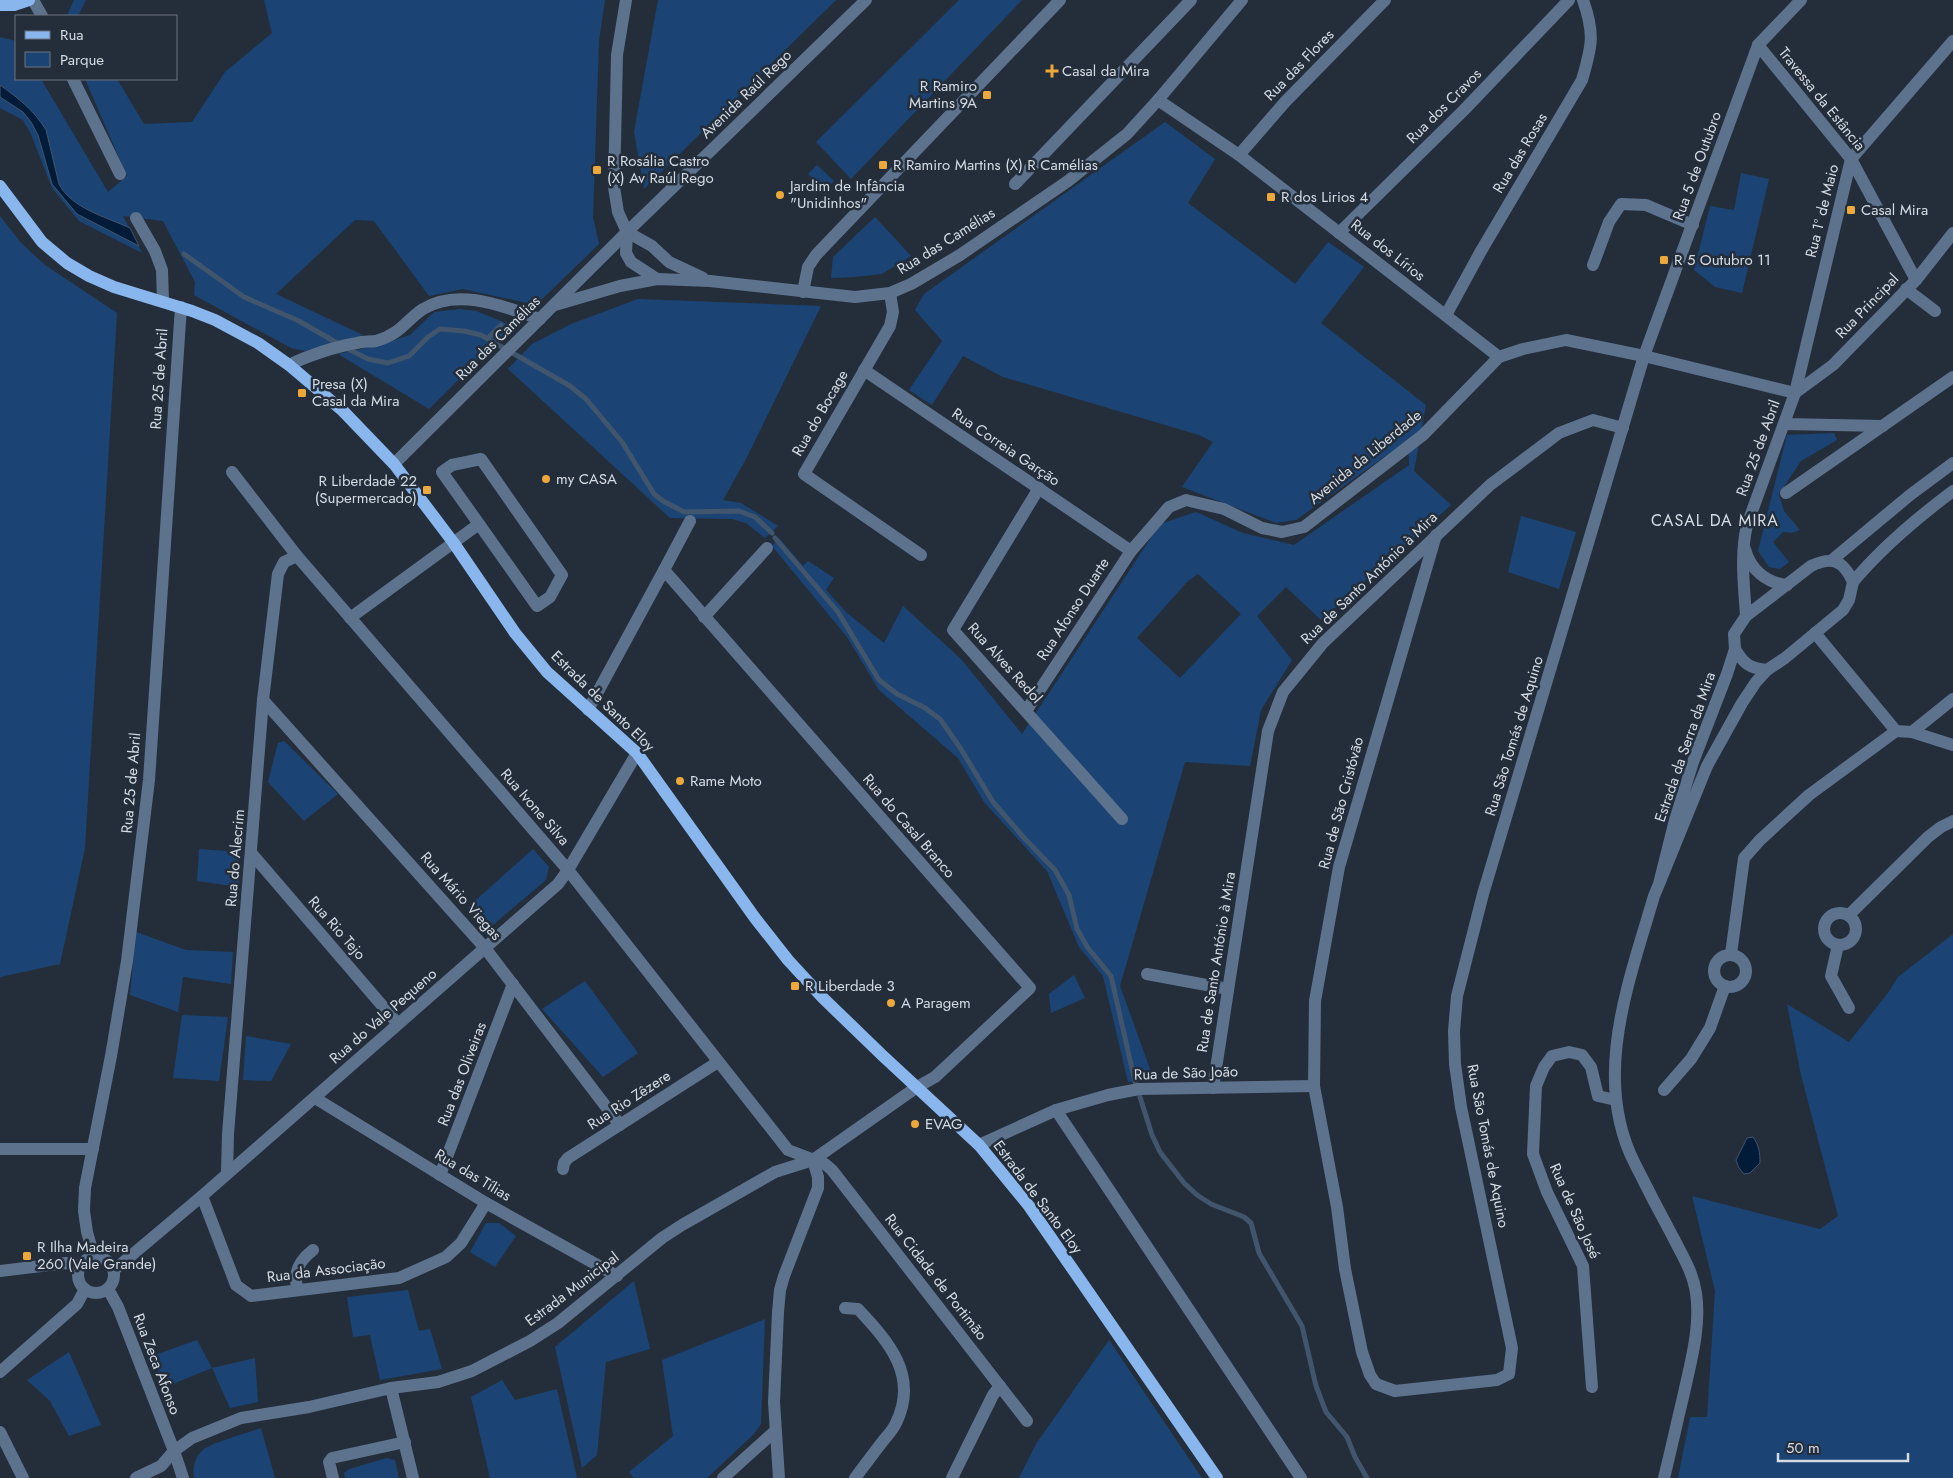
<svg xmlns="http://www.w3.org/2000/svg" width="1953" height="1478" viewBox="0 0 1953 1478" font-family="Jost,sans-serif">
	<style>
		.green { fill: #1b4474; fill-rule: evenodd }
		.water { fill: #021b39; stroke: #41556c }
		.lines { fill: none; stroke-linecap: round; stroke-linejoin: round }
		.stream { stroke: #41556c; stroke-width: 5 }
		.minor { stroke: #5d728d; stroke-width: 12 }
		.major { stroke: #8ab6ee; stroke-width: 12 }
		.poi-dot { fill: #eda83b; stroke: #242e3b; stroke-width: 2 }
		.labels { text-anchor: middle; stroke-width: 5; stroke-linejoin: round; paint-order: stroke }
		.street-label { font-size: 15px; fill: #d4dbe3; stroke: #242e3b }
		.poi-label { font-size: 15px; fill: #d4dbe3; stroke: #242e3b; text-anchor: start }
		.neighbourhood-label { font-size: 16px; letter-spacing: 1px; fill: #d4dbe3; stroke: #242e3b }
	</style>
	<rect width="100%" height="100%" fill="#242e3b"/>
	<g class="green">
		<path d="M74 0H86L79 14 81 16H67Z"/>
		<path d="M264 0H605L599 41 593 217 599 244 536 305 463 289 429 296 374 221 355 220 276 294 363 335 305 351 291 348 194 295 195 282 163 221 123 216 142 253 79 221 52 188 31 134 23 120 0 108V37L16 41V79H41L108 192 127 176 85 79H117L144 124 192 122 225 72 272 33Z"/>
		<path d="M658 0H836L644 189 634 132Z"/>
		<path d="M959 0H1022L851 179 816 142Z"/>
		<path d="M1165 122 1215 159 1188 203 1295 284 1328 242 1364 267 1321 323 1426 405 1414 471 1451 505 1321 620 1286 587 1257 616 1292 660 1261 710 1250 766 1185 762 1120 986 1154 1080 1128 1082 1103 976 1079 947 1047 871 984 802 958 758 879 690 847 637 772 546 779 538 803 566 808 561 834 578 826 590 847 613 884 643 903 606 961 659 1022 734 1160 524 1196 512 1243 533 1294 545 1409 465 1408 440 1296 520 1276 523 1182 487 1213 442 1199 435 1003 377 963 356 932 405 909 390 942 341 915 310 924 294ZM1198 574 1241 614 1180 678 1137 638 1188 581Z"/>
		<path d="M817 165 834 181 825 190 808 174Z"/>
		<path d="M1741 173 1769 179 1742 293 1715 287 1694 270 1710 206 1734 210Z"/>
		<path d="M0 216 22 244 45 265 117 313 85 848 60 964 0 977Z"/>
		<path d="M875 217 911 256 882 274 854 277 831 278 833 257Z"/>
		<path d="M638 299 821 306 746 459 723 500 741 503 778 526 765 538 746 523 732 519 670 518 508 369 532 344 571 324Z"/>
		<path d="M460 309 476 311 513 326 429 409 338 354 379 345 410 335 434 312Z"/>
		<path d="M1834 433 1837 440 1801 461 1779 494 1784 511 1800 530 1792 533 1783 532 1773 542 1789 562 1780 569 1769 567 1758 551 1787 435Z"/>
		<path d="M1521 516 1576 532 1559 589 1508 572Z"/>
		<path d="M284 741 338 794 304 821 268 782 278 743Z"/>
		<path d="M199 849 239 852V887L197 881Z"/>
		<path d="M533 849 549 867 546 880 493 925H487L467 908Z"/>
		<path d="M136 932 186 950 233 952 231 984 183 977 178 1012 130 995Z"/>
		<path d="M1953 934V1478H1678L1690 1417H1707L1715 1291 1692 1196 1820 1229 1838 1216 1801 1075 1787 1004 1849 1042 1888 993 1898 977Z"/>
		<path d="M1074 975 1085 998 1051 1013 1049 994Z"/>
		<path d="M585 981 638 1053 603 1077 542 1009Z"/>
		<path d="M182 1015 228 1017 219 1081 173 1078Z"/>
		<path d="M246 1036 291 1044 271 1081 243 1080Z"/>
		<path d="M486 1223H499L516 1236 495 1267 470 1252Z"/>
		<path d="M634 1281 650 1349 606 1362 597 1455 582 1468 555 1347Z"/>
		<path d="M408 1290 419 1331 430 1329 442 1369 380 1380 370 1335 353 1337 347 1297Z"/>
		<path d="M765 1319 761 1424 754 1434 707 1478H634L629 1472 673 1436 662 1360Z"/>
		<path d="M197 1340 212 1368 255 1358 258 1402 230 1408 212 1368 165 1387 152 1356Z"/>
		<path d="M1109 1340 1202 1478H1019L1036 1444Z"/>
		<path d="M69 1352 101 1425 69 1436 50 1401 27 1380Z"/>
		<path d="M502 1380 515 1400 557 1389 577 1478H490L471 1397Z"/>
		<path d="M261 1428 275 1478H194C192 1468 195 1456 204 1449 211 1443 250 1432 261 1428Z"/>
		<path d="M387 1458 395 1460 399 1478H345L344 1473 349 1469Z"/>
	</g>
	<g class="water">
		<path d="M0 85C18 98 34 110 46 130L59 184C71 208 106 217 130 228L139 246 77 214 52 184 38 135 31 122 23 112 0 97Z"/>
		<path d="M1753 1137C1759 1145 1760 1153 1760 1163L1750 1173 1744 1174 1739 1168 1736 1160 1747 1138Z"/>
	</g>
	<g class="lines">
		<g class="stream">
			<path d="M184 254 244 297 299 321 339 344"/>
			<path d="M488 338 501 325"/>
			<path d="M346 348 368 359 388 363 409 356 428 337 440 329 464 331 481 335 570 386 586 399 622 442 654 494 663 501 684 512 739 511 755 517 772 533"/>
			<path d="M775 538 838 612 879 680 897 694 925 708 940 719 961 749 993 802 1025 839 1055 870 1069 895 1077 929 1088 948 1111 976 1135 1082"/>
			<path d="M1140 1097 1152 1135 1160 1152 1184 1183 1197 1195 1211 1204 1244 1217 1251 1223 1259 1253 1302 1326 1316 1386 1326 1412 1347 1437 1355 1457 1367 1478"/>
		</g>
		<g class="minor">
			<path d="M33 0 42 16"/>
			<path d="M626 0 617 55 614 187 618 212 627 232 626 253 631 262 657 279"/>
			<path d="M1758 45 1851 159 1916 280"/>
			<path d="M73 79 120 174"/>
			<path d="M1158 100 1239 155 1499 357"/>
			<path d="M1239 155 1285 102 1385 0"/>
			<path d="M1015 184 1191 0"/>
			<path d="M136 218 155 251 162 270 163 302"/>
			<path d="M627 232 652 246 669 262 703 278"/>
			<path d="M1339 233 1464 110 1569 0"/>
			<path d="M1593 265 1609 222 1621 204 1646 205 1693 225"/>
			<path d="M1906 289 1935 311"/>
			<path d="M803 292 808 267 816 255 1060 0"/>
			<path d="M890 293 893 312 890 326 804 474 921 555"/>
			<path d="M555 305 620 286 657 279 710 281 855 297 890 293 911 284 960 255 1068 181 1127 134 1158 100 1242 0"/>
			<path d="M1446 315 1481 251 1582 80C1592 46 1595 34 1583 0"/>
			<path d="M289 365C307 356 337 346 357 343 363 341 370 342 376 341 401 334 405 321 423 309 459 287 505 307 540 319"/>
			<path d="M864 370 1131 551"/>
			<path d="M1795 393 1833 365 1916 280 1953 233"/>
			<path d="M1784 424 1883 426"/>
			<path d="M394 464 627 232 866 0"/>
			<path d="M232 472 297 556 568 870 788 1150 825 1164 832 1170 1027 1421"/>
			<path d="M1039 488 953 630 1122 819"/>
			<path d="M1786 493 1953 377"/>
			<path d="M1436 535 1339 867 1315 1001 1314 1086 1337 1207 1345 1269 1362 1352 1370 1375 1376 1384 1395 1391 1497 1380 1509 1374 1512 1348 1461 1107 1455 1064 1454 1031 1457 996 1483 894 1644 356 1758 45 1801 0"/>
			<path d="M1745 549C1750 569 1766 583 1787 585"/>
			<path d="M1832 560 1910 495 1953 463"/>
			<path d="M664 570 690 521"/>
			<path d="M1853 582C1882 547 1917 518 1953 491"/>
			<path d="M1746 616C1744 585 1740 555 1747 525L1795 393 1851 159 1953 41"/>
			<path d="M704 617 767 548"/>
			<path d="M350 618 479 524 537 606 550 597 562 575 481 459 452 465 442 472 479 524"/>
			<path d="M1815 633 1896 731 1912 732 1953 745"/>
			<path d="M1735 649C1744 664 1749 668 1767 670"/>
			<path d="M263 700 485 948 620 1125"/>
			<path d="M1026 711 1131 551 1169 507 1186 500 1224 509 1262 528 1282 532 1304 527 1423 435 1499 357 1523 349 1566 340 1644 356 1795 393"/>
			<path d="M1912 732 1953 699"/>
			<path d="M252 854 398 1024"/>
			<path d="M1659 884 1675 820 1693 762 1727 674 1735 649 1734 634 1746 616 1811 566C1832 556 1843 560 1853 582L1849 600 1843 610 1785 658 1767 670 1756 682 1742 703 1707 766 1659 884 1654 896C1629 982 1591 1078 1635 1164 1647 1188 1660 1213 1673 1237 1682 1255 1693 1272 1696 1293 1701 1326 1691 1361 1684 1393 1677 1422 1671 1450 1664 1478"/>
			<circle cx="1840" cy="929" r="16"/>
			<path d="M1849 915 1928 837 1941 827 1953 821"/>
			<path d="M1838 945 1831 976 1849 1008"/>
			<path d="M1731 954 1744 858 1760 840 1809 795 1896 731"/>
			<circle cx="1730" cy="971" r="16"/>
			<path d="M1147 974 1228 989"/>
			<path d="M1213 1088 1268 731 1283 692 1323 643 1490 485 1559 433 1593 420 1623 428"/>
			<path d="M1664 1090 1691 1059 1710 1028 1725 986"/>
			<path d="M315 1098 486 1203 617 1276"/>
			<path d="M1056 1110 1301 1478"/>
			<path d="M979 1145 1056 1110 1108 1095 1139 1089 1314 1086"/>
			<path d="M0 1149H93"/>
			<path d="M563 1169 564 1163 568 1158 718 1062"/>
			<path d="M227 1173 228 1134 263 700 278 574 284 562 297 556"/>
			<path d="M440 1175 513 984"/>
			<path d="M202 1196 236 1285 251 1296 399 1278 446 1257 461 1243 486 1203"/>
			<circle cx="96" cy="1275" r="18"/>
			<path d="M94 1257 87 1232 84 1211 85 1188 111 1056 127 961 149 780 181 307"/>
			<path d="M114 1270 202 1196 558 884 568 870 637 753"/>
			<path d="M0 1271 66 1263 80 1266"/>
			<path d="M108 1289 118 1307 174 1451 183 1478"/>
			<path d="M298 1290C292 1273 299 1261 313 1250"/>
			<path d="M845 1308 858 1309C889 1342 919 1376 896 1423 893 1430 887 1436 883 1441 873 1454 864 1466 855 1478"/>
			<path d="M0 1372 77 1304 85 1289"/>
			<path d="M1592 1387 1583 1266 1547 1192 1533 1154 1536 1086 1544 1067 1552 1056 1569 1052 1582 1055 1591 1067 1598 1096 1616 1100"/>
			<path d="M391 1388 413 1478"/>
			<path d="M0 1432 23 1478"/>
			<path d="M136 1478 161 1466 174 1451 192 1438 241 1418 309 1407 391 1388 438 1382 472 1371 530 1341 558 1323 662 1238 682 1225 775 1172 813 1160 917 1087 935 1077 1030 988 664 570 588 710"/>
			<path d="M333 1478 329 1462 332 1458 405 1442"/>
			<path d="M723 1478 774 1432"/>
			<path d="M779 1478 774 1402 778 1312 780 1290 784 1276 818 1188V1177L813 1160"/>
			<path d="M952 1478 993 1395 1000 1386"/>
		</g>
		<g class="major">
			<path d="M0 5H14L29 0"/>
			<path d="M0 186 42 242 67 263 89 276 114 287 192 311 215 320 258 343 289 365 343 411 394 464 453 542 515 633 547 672 637 753 755 918 788 960 823 998 883 1056 979 1145 1029 1206 1217 1478"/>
		</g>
	</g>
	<g class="poi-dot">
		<path d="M1049.5 63.5h5v5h5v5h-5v5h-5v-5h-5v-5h5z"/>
		<rect x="982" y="90" width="10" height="10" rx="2.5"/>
		<rect x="878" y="160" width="10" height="10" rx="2.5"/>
		<rect x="592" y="165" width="10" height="10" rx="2.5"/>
		<circle cx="780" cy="195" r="5"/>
		<rect x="1266" y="192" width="10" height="10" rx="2.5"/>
		<rect x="1846" y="205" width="10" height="10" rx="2.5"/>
		<rect x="1659" y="255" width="10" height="10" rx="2.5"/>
		<rect x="297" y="388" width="10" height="10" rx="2.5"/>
		<circle cx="546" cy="479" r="5"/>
		<rect x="422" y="485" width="10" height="10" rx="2.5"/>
		<circle cx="680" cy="781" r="5"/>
		<rect x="790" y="981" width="10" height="10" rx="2.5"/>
		<circle cx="891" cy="1003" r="5"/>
		<circle cx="915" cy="1124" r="5"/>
		<rect x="22" y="1251" width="10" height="10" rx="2.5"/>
	</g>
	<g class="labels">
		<g class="street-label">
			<text transform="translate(1299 65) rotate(-46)" y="5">Rua das Flores</text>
			<text transform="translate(746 94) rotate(-44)" y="5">Avenida Raúl Rego</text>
			<text transform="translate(1822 99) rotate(51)" y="5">Travessa da Estância</text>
			<text transform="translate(1444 106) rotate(-45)" y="5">Rua dos Cravos</text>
			<text transform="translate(1520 153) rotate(-59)" y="5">Rua das Rosas</text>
			<text transform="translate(1697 166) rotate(-70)" y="5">Rua 5 de Outubro</text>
			<text transform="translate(1822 211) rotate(-76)" y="5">Rua 1º de Maio</text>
			<text transform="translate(946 241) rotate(-32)" y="5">Rua das Camélias</text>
			<text transform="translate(1388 250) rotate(38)" y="5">Rua dos Lírios</text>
			<text transform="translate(1867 306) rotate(-46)" y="5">Rua Principal</text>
			<text transform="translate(498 338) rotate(-45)" y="5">Rua das Camélias</text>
			<text transform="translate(159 379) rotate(-86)" y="5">Rua 25 de Abril</text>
			<text transform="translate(820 413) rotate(-60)" y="5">Rua do Bocage</text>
			<text transform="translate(1006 447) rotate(34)" y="5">Rua Correia Garção</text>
			<text transform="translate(1758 448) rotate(-70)" y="5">Rua 25 de Abril</text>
			<text transform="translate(1365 457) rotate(-39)" y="5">Avenida da Liberdade</text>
			<text transform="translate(1369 578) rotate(-44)" y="5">Rua de Santo António à Mira</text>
			<text transform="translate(1073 609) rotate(-57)" y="5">Rua Afonso Duarte</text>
			<text transform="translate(1005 663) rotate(48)" y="5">Rua Alves Redol</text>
			<text transform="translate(603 701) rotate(44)" y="5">Estrada de Santo Eloy</text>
			<text transform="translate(1514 736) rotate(-73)" y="5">Rua São Tomás de Aquino</text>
			<text transform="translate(1685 747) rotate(-71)" y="5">Estrada da Serra da Mira</text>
			<text transform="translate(131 783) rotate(-85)" y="5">Rua 25 de Abril</text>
			<text transform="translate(1341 803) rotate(-75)" y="5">Rua de São Cristóvão</text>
			<text transform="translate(535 807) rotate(49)" y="5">Rua Ivone Silva</text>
			<text transform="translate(909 826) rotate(49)" y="5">Rua do Casal Branco</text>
			<text transform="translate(235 858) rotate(-85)" y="5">Rua do Alecrim</text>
			<text transform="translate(461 896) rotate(48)" y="5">Rua Mário Viegas</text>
			<text transform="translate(337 928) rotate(49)" y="5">Rua Rio Tejo</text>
			<text transform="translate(1216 962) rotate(-81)" y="5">Rua de Santo António à Mira</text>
			<text transform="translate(383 1016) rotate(-41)" y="5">Rua do Vale Pequeno</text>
			<text transform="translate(1186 1073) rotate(-2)" y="5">Rua de São João</text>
			<text transform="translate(462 1074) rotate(-69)" y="5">Rua das Oliveiras</text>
			<text transform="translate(629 1100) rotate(-33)" y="5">Rua Rio Zêzere</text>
			<text transform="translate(1488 1146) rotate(79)" y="5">Rua São Tomás de Aquino</text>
			<text transform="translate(473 1175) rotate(31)" y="5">Rua das Tílias</text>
			<text transform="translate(1038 1197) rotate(53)" y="5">Estrada de Santo Eloy</text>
			<text transform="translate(1575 1211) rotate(66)" y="5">Rua de São José</text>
			<text transform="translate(326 1270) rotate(-7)" y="5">Rua da Associação</text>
			<text transform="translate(936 1277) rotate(52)" y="5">Rua Cidade de Portimão</text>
			<text transform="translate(572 1289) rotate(-37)" y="5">Estrada Municipal</text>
			<text transform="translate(157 1364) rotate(69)" y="5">Rua Zeca Afonso</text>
		</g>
		<g class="poi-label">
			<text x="1062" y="76">Casal da Mira</text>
			<text x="977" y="91" text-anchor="end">R Ramiro<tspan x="977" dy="17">Martins 9A</tspan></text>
			<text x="607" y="166">R Rosália Castro<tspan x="607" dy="17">(X) Av Raúl Rego</tspan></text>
			<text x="893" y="170">R Ramiro Martins (X) R Camélias</text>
			<text x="790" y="191">Jardim de Infância<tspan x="790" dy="17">"Unidinhos"</tspan></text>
			<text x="1281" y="202">R dos Lirios 4</text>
			<text x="1861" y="215">Casal Mira</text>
			<text x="1674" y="265">R 5 Outubro 11</text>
			<text x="312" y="389">Presa (X)<tspan x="312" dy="17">Casal da Mira</tspan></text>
			<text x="556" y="484">my CASA</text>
			<text x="417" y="486" text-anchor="end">R Liberdade 22<tspan x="417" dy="17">(Supermercado)</tspan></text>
			<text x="690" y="786">Rame Moto</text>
			<text x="805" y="991">R Liberdade 3</text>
			<text x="901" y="1008">A Paragem</text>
			<text x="925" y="1129">EVAG</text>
			<text x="37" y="1252">R Ilha Madeira<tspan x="37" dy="17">260 (Vale Grande)</tspan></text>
		</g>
		<g class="neighbourhood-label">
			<text x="1715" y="526">CASAL DA MIRA</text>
		</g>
	</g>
	<rect x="15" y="15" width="162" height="65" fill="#242e3b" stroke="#6a737e"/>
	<rect x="25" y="31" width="25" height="8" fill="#8ab6ee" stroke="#6a737e"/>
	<text x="60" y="40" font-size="15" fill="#d4dbe3">Rua</text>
	<rect x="25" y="52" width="25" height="15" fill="#1b4474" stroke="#6a737e"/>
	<text x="60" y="65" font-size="15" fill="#d4dbe3">Parque</text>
	<path d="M1778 1453v8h130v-8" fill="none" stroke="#d4dbe3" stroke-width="2.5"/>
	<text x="1786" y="1453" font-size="15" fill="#d4dbe3" stroke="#242e3b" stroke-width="4" paint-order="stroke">50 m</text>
</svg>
